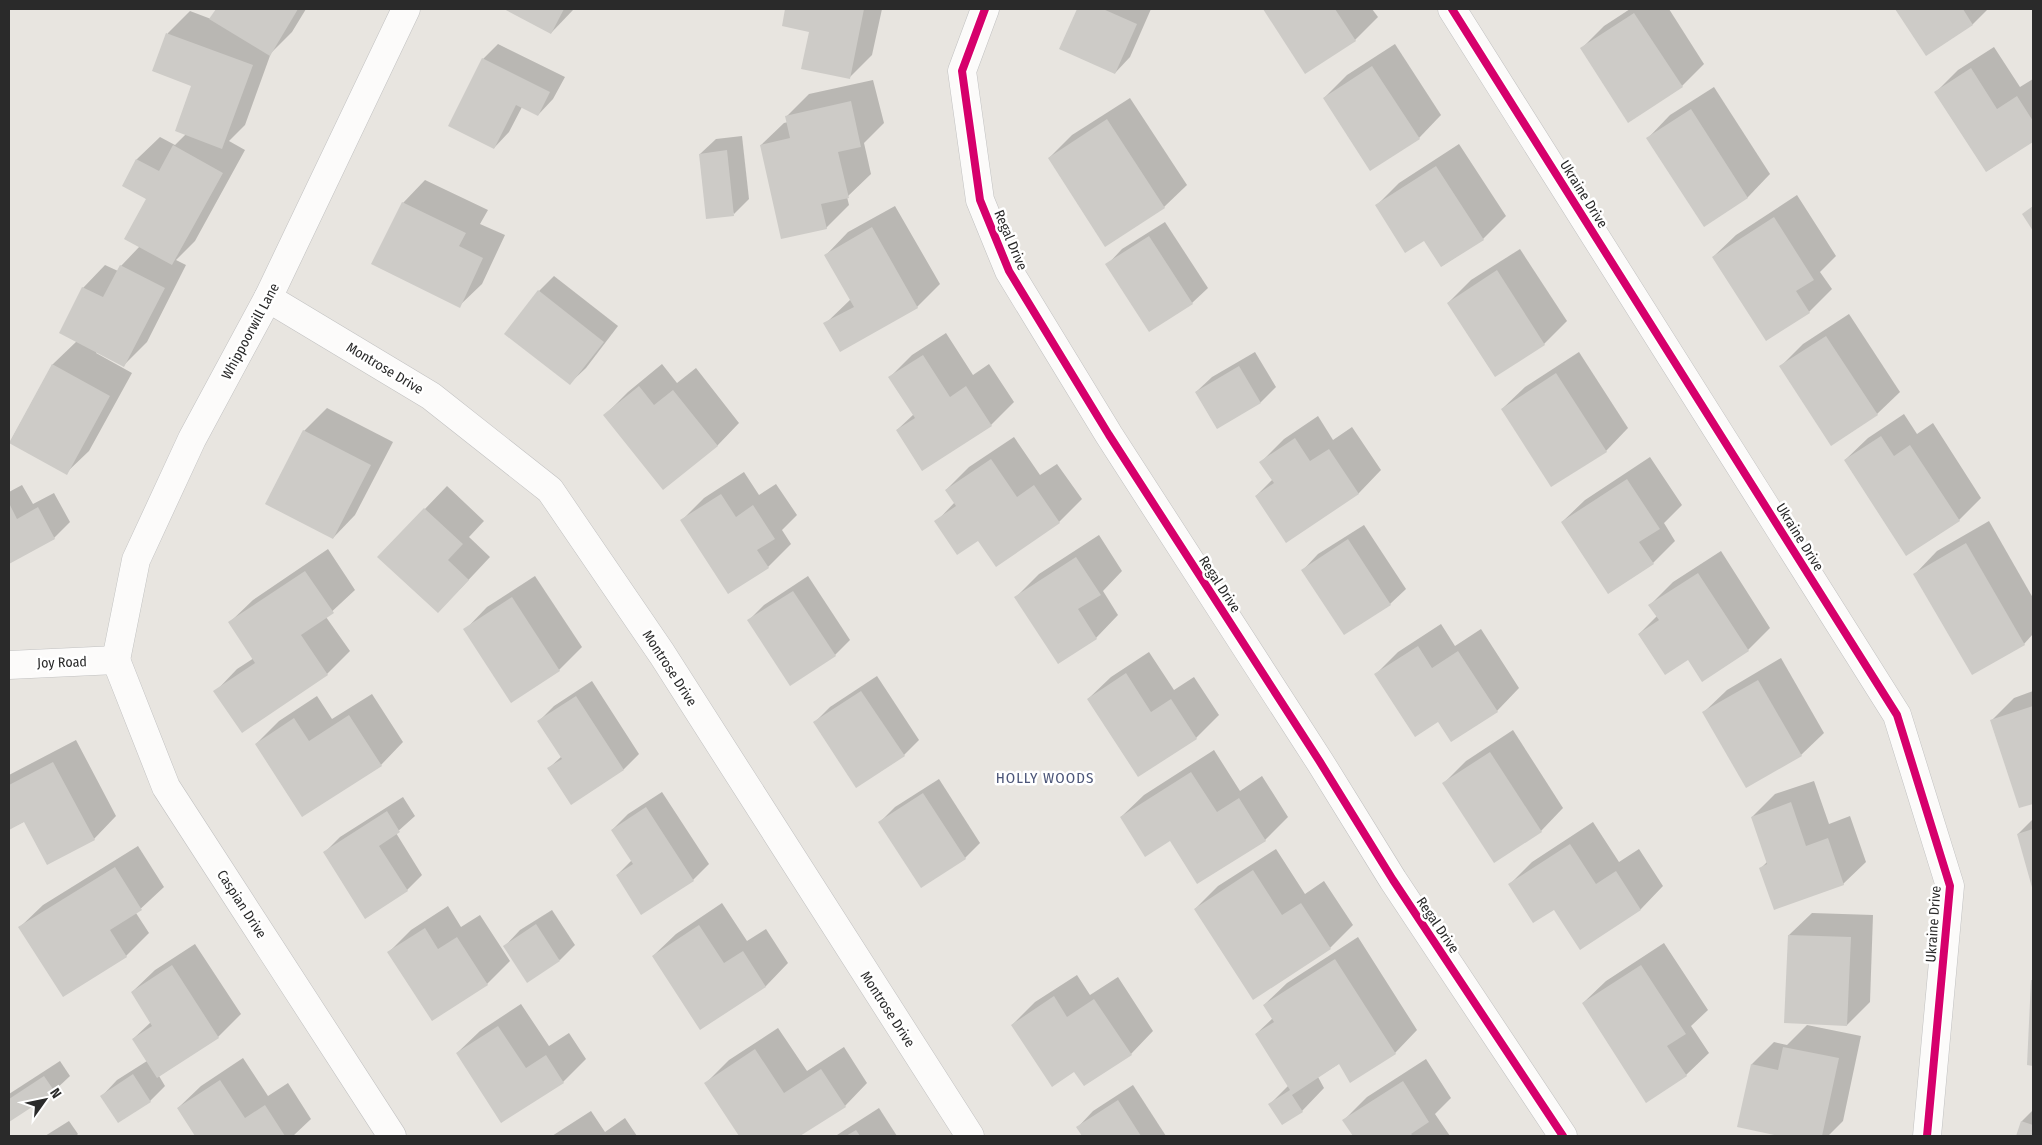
<svg xmlns="http://www.w3.org/2000/svg" width="2042" height="1145" viewBox="0 0 2042 1145" font-family="'Fira Sans Condensed',sans-serif">
	<style>
		.shadow { fill: #0003 }
		.building { fill: #cdcbc7 }
		.lines { fill: none; stroke-linecap: round; stroke-linejoin: round }
		.minor-casing { stroke: #c1c1c1; stroke-width: 29 }
		.minor { stroke: #fcfbfa; stroke-width: 28 }
		.cycleway-casing { stroke: #fff; stroke-width: 11 }
		.cycleway { stroke: #d6006c; stroke-width: 8 }
		.labels { text-anchor: middle; stroke-width: 5; stroke-linejoin: round; paint-order: stroke }
		.street-label { font-size: 14px; fill: #2a2a2a; stroke: #fff }
		.neighbourhood-label { font-size: 15px; letter-spacing: 1px; fill: #4c5679; stroke: #fff }
	</style>
	<rect width="100%" height="100%" fill="#e8e5e0"/>
	<g class="shadow">
		<path d="M217 9H306L292 32 271 53 245 125 229 141 245 150 195 241 176 260 186 265 147 342 124 365 97 351 96 353 132 373 89 451 66 473 10 442 53 364 77 341 83 288 105 265 118 271 121 266 140 246 147 199 124 185 137 159 160 137 175 145 186 134 193 85 154 71 168 33 190 11 211 19Z"/>
		<path d="M506 9H574L551 33Z"/>
		<path d="M787 9H882L872 55 849 78 810 31 783 25Z"/>
		<path d="M1078 9H1151L1130 57 1115 73 1061 49Z"/>
		<path d="M1264 9H1372L1378 17 1355 40 1305 72Z"/>
		<path d="M1630 9H1669L1704 64 1682 86 1582 48 1604 26Z"/>
		<path d="M1896 9H1988L1973 24 1926 54Z"/>
		<path d="M498 44 565 77 553 99 538 115 522 107 509 132 494 148 483 59Z"/>
		<path d="M1395 44 1441 115 1419 138 1324 98 1347 75Z"/>
		<path d="M1994 47 2020 87 2033 79V140L1987 171 1936 92 1958 70Z"/>
		<path d="M873 80 884 123 864 143 871 174 847 197 849 205 826 228 761 145 784 123 788 122 787 116 809 94Z"/>
		<path d="M1714 87 1770 174 1748 197 1704 225 1648 138 1670 115Z"/>
		<path d="M1130 98 1187 185 1164 207 1049 158 1072 135Z"/>
		<path d="M742 136 749 199 734 214 700 154 716 139Z"/>
		<path d="M1459 144 1506 216 1483 239 1442 266 1424 239 1376 206 1399 183Z"/>
		<path d="M425 180 488 210 480 224 505 235 482 284 459 306 403 203Z"/>
		<path d="M1797 195 1836 256 1820 272 1832 289 1809 312 1713 257 1736 235Z"/>
		<path d="M895 206 940 284 917 307 825 324 851 299 826 255 848 232Z"/>
		<path d="M1165 222 1208 288 1192 303 1107 265 1122 249Z"/>
		<path d="M1520 249 1567 321 1544 344 1495 376 1448 303 1471 280Z"/>
		<path d="M554 276 618 326 586 368 570 383 539 291Z"/>
		<path d="M1849 314 1900 392 1877 414 1781 366 1803 344Z"/>
		<path d="M946 333 973 375 989 364 1014 402 991 425 923 469 897 430 914 414 890 377 912 355Z"/>
		<path d="M1255 352 1276 387 1261 402 1217 428 1196 392 1212 377Z"/>
		<path d="M1579 352 1628 428 1606 451 1502 409 1525 387Z"/>
		<path d="M662 364 677 383 696 368 739 423 717 446 605 415 628 392Z"/>
		<path d="M327 408 393 442 355 515 333 538 304 431Z"/>
		<path d="M1904 414 1917 434 1933 423 1981 498 1959 520 1845 460 1868 438Z"/>
		<path d="M1318 416 1333 440 1352 427 1381 470 1359 493 1286 541 1256 496 1273 479 1261 462 1284 439Z"/>
		<path d="M1014 437 1040 475 1057 464 1082 499 1059 522 978 540 936 522 955 502 946 490 969 467Z"/>
		<path d="M1650 457 1682 505 1664 523 1675 541 1653 563 1562 522 1585 500Z"/>
		<path d="M744 472 759 495 776 484 797 515 782 530 791 544 768 567 682 520 704 498Z"/>
		<path d="M22 485 33 504 54 493 70 522 54 538 9 563V492Z"/>
		<path d="M447 486 484 521 469 537 490 557 460 589 379 557Z"/>
		<path d="M1989 521 2033 598V634L2024 644 1915 574 1937 551Z"/>
		<path d="M1364 525 1406 589 1390 604 1303 570 1318 554Z"/>
		<path d="M1099 535 1122 571 1103 591 1118 615 1096 638 1016 597 1039 574Z"/>
		<path d="M328 549 355 590 326 617 350 651 327 674 215 692 237 669 254 658 230 622 253 600Z"/>
		<path d="M1721 551 1770 628 1748 650 1688 659 1639 634 1657 616 1650 605 1673 582Z"/>
		<path d="M535 576 582 647 559 670 465 630 487 607Z"/>
		<path d="M808 576 850 640 835 655 749 620 764 605Z"/>
		<path d="M1441 624 1455 646 1481 629 1519 688 1497 711 1438 720 1376 674 1398 652Z"/>
		<path d="M1149 652 1174 690 1194 677 1219 715 1196 738 1088 699 1111 677Z"/>
		<path d="M1781 658 1824 733 1801 755 1704 712 1727 690Z"/>
		<path d="M877 676 919 740 904 755 815 722 830 707Z"/>
		<path d="M592 681 639 754 624 769 571 803 549 768 562 756 539 721 554 706Z"/>
		<path d="M2033 691V802L2020 807 1991 721 2014 698Z"/>
		<path d="M372 694 403 742 381 765 256 744 279 721 317 696 332 719Z"/>
		<path d="M1513 730 1563 808 1541 831 1444 783 1466 761Z"/>
		<path d="M76 740 116 816 94 839 25 821 9 829V775Z"/>
		<path d="M1214 750 1240 791 1262 776 1288 817 1265 840 1170 839 1121 817 1144 795Z"/>
		<path d="M939 779 980 843 965 858 880 822 895 807Z"/>
		<path d="M1814 781 1829 824 1850 816 1866 862 1843 884 1761 868 1768 861 1752 817 1775 794Z"/>
		<path d="M662 792 709 864 693 880 642 913 617 875 632 860 612 830 628 814Z"/>
		<path d="M403 797 415 816 396 833 422 875 407 890 324 853 340 837Z"/>
		<path d="M2033 819V889L2018 834Z"/>
		<path d="M1593 822 1619 862 1639 849 1663 886 1641 909 1580 948 1554 908 1509 885 1532 862Z"/>
		<path d="M138 846 164 887 136 913 149 933 126 956 63 995 20 927 43 905Z"/>
		<path d="M1276 849 1305 894 1324 881 1353 925 1330 948 1195 909 1218 886Z"/>
		<path d="M722 903 747 941 766 929 788 963 766 986 700 1028 653 956 676 934Z"/>
		<path d="M448 906 461 927 480 915 510 961 487 984 389 952 411 930Z"/>
		<path d="M552 910 575 945 560 960 505 946 520 930Z"/>
		<path d="M1812 913 1873 915 1870 1002 1847 1025 1789 935Z"/>
		<path d="M1358 937 1417 1030 1395 1053 1340 1063 1318 1077 1324 1088 1302 1111 1270 1104 1289 1085 1256 1034 1273 1018 1264 1005 1287 983Z"/>
		<path d="M1664 943 1708 1010 1691 1026 1709 1053 1686 1075 1583 1003 1606 981Z"/>
		<path d="M195 944 241 1014 218 1037 159 1076 165 1086 150 1101 102 1096 117 1080 147 1061 133 1039 151 1022 132 992 155 970Z"/>
		<path d="M1077 975 1090 995 1118 977 1153 1031 1131 1054 1075 1070 1012 1025 1035 1002Z"/>
		<path d="M2033 980V1064H2028Z"/>
		<path d="M521 1004 549 1046 569 1033 586 1059 563 1082 457 1053 480 1031Z"/>
		<path d="M1807 1025 1861 1036 1843 1121 1828 1136H1785L1739 1126 1752 1064 1774 1042 1787 1045Z"/>
		<path d="M778 1028 807 1071 844 1047 867 1083 845 1106 798 1136H741L706 1083 729 1060Z"/>
		<path d="M243 1058 268 1096 288 1083 311 1119 293 1136H196L178 1108 201 1086Z"/>
		<path d="M1426 1059 1451 1098 1435 1114 1450 1136H1355L1344 1120 1367 1097Z"/>
		<path d="M60 1061 70 1076 54 1091 9 1121V1094Z"/>
		<path d="M1133 1085 1166 1136H1084L1078 1127 1093 1111Z"/>
		<path d="M879 1108 897 1136H836L837 1135Z"/>
		<path d="M2033 1110V1136H2017L2022 1121Z"/>
		<path d="M591 1111 605 1132 625 1118 637 1136H552Z"/>
		<path d="M69 1121 78 1134 76 1136H45Z"/>
	</g>
	<g class="building">
		<path d="M216 9H298L270 56 209 19Z"/>
		<path d="M504 9H564L551 34Z"/>
		<path d="M785 9H864L850 79 801 69 809 32 782 26Z"/>
		<path d="M1077 9H1103L1137 24 1115 74 1059 49Z"/>
		<path d="M1263 9H1335L1356 41 1305 74Z"/>
		<path d="M1895 9H1963L1973 25 1926 56Z"/>
		<path d="M1634 13 1683 87 1628 123 1580 48Z"/>
		<path d="M166 33 253 65 222 149 175 131 191 86 152 71Z"/>
		<path d="M482 58 550 92 538 116 516 105 494 149 448 126Z"/>
		<path d="M1372 66 1420 139 1370 171 1323 98Z"/>
		<path d="M1971 68 1997 109 2017 96 2033 121V142L1986 172 1934 92Z"/>
		<path d="M851 101 861 147 838 152 849 198 821 204 827 229 781 239 760 145 790 138 785 116Z"/>
		<path d="M1691 109 1748 198 1704 227 1646 138Z"/>
		<path d="M1107 119 1165 208 1105 247 1048 158Z"/>
		<path d="M173 145 223 173 172 265 124 239 146 199 122 186 136 159 159 171Z"/>
		<path d="M727 150 734 216 706 219 699 154Z"/>
		<path d="M1436 166 1484 240 1441 267 1424 241 1405 253 1375 205Z"/>
		<path d="M402 202 466 233 459 246 483 258 460 308 371 264Z"/>
		<path d="M2033 206V231L2022 214Z"/>
		<path d="M1774 217 1814 280 1796 291 1810 313 1766 341 1712 257Z"/>
		<path d="M872 227 918 308 840 352 823 323 854 307 824 255Z"/>
		<path d="M1149 236 1193 304 1149 332 1105 264Z"/>
		<path d="M120 265 165 288 124 367 59 333 82 287 103 297Z"/>
		<path d="M1497 270 1545 345 1495 377 1447 303Z"/>
		<path d="M538 290 604 342 570 385 504 334Z"/>
		<path d="M1826 336 1878 415 1831 446 1779 366Z"/>
		<path d="M923 355 950 397 966 386 992 426 922 471 896 430 915 418 888 377Z"/>
		<path d="M52 364 110 396 67 475 9 443Z"/>
		<path d="M1239 366 1261 403 1217 429 1195 392Z"/>
		<path d="M1556 373 1607 452 1551 487 1501 409Z"/>
		<path d="M639 386 654 405 673 390 718 446 663 490 603 415Z"/>
		<path d="M303 430 371 465 333 539 265 504Z"/>
		<path d="M1881 436 1894 456 1910 445 1960 521 1906 556 1844 460Z"/>
		<path d="M1295 438 1310 461 1329 449 1359 494 1286 543 1255 496 1274 483 1259 462Z"/>
		<path d="M991 459 1017 497 1034 485 1060 523 996 567 978 541 957 555 934 521 956 506 945 490Z"/>
		<path d="M1627 479 1660 529 1639 542 1654 564 1608 594 1561 522Z"/>
		<path d="M721 494 736 517 753 505 775 539 757 550 769 568 728 594 680 520Z"/>
		<path d="M9 503 17 519 38 507 55 539 9 564Z"/>
		<path d="M424 508 463 544 448 560 469 580 438 613 377 557Z"/>
		<path d="M1348 539 1391 605 1344 635 1301 570Z"/>
		<path d="M1966 543 2025 645 1972 675 1913 574Z"/>
		<path d="M1076 557 1101 595 1078 609 1097 639 1058 664 1014 597Z"/>
		<path d="M305 571 334 613 301 635 328 675 242 733 213 691 255 663 228 622Z"/>
		<path d="M1698 573 1749 651 1702 682 1688 660 1665 675 1638 634 1659 620 1648 605Z"/>
		<path d="M793 591 836 656 790 686 747 620Z"/>
		<path d="M512 597 560 671 511 703 463 629Z"/>
		<path d="M1418 646 1432 668 1458 651 1498 712 1451 742 1438 722 1415 737 1374 674Z"/>
		<path d="M1126 673 1151 712 1171 699 1197 739 1138 777 1087 699Z"/>
		<path d="M1758 680 1802 756 1746 788 1702 712Z"/>
		<path d="M861 691 905 756 856 788 813 722Z"/>
		<path d="M576 696 624 770 571 805 547 768 562 759 537 721Z"/>
		<path d="M2033 706V804L2019 808 1990 720Z"/>
		<path d="M349 715 382 766 302 817 255 744 294 718 309 741Z"/>
		<path d="M1490 752 1542 832 1494 863 1442 783Z"/>
		<path d="M53 762 95 840 47 865 24 822 9 830V785Z"/>
		<path d="M1191 772 1217 812 1239 798 1266 841 1197 884 1170 841 1145 857 1120 817Z"/>
		<path d="M923 793 966 859 921 888 878 822Z"/>
		<path d="M1791 802 1806 846 1828 838 1844 885 1774 910 1759 868 1767 864 1751 817Z"/>
		<path d="M646 807 694 881 641 915 616 875 633 864 611 830Z"/>
		<path d="M387 811 400 832 379 846 408 891 365 919 323 852Z"/>
		<path d="M2033 829V891L2017 834Z"/>
		<path d="M1570 844 1596 884 1616 871 1641 910 1580 950 1554 910 1533 923 1508 884Z"/>
		<path d="M115 867 142 910 110 930 127 957 63 997 18 927Z"/>
		<path d="M1253 870 1282 915 1301 903 1331 949 1253 1000 1194 909Z"/>
		<path d="M536 924 560 961 527 983 503 946Z"/>
		<path d="M699 925 724 963 743 951 766 987 700 1030 652 956Z"/>
		<path d="M425 928 438 949 457 937 488 985 432 1021 387 952Z"/>
		<path d="M1788 935 1851 937 1847 1026 1784 1023Z"/>
		<path d="M1335 959 1396 1054 1350 1083 1339 1064 1292 1095 1303 1112 1282 1125 1268 1104 1290 1090 1255 1034 1274 1022 1263 1005Z"/>
		<path d="M172 965 219 1038 157 1078 132 1039 152 1026 131 992Z"/>
		<path d="M1641 965 1686 1034 1667 1046 1687 1076 1646 1103 1582 1003Z"/>
		<path d="M2031 980H2033V1066L2027 1065Z"/>
		<path d="M1054 996 1067 1017 1094 999 1132 1055 1084 1086 1074 1072 1052 1087 1011 1025Z"/>
		<path d="M498 1026 526 1068 546 1055 564 1083 501 1123 456 1053Z"/>
		<path d="M1783 1047 1839 1058 1822 1136H1779L1737 1127 1751 1064 1778 1070Z"/>
		<path d="M755 1049 784 1093 821 1069 846 1107 800 1136H739L704 1083Z"/>
		<path d="M133 1074 151 1102 118 1123 100 1096Z"/>
		<path d="M44 1076 55 1092 9 1122V1099Z"/>
		<path d="M220 1080 245 1118 265 1105 285 1136H195L177 1108Z"/>
		<path d="M1403 1081 1429 1122 1411 1134 1413 1136H1353L1342 1120Z"/>
		<path d="M1118 1100 1141 1136H1082L1076 1127Z"/>
		<path d="M2021 1121 2033 1125V1136H2016Z"/>
		<path d="M856 1130 860 1136H846Z"/>
	</g>
	<g class="lines">
		<defs>
			<g id="minor">
				<path d="M985 9 962 71 980 200 1009 271 1109 435 1320 762 1393 880 1563 1136"/>
				<path d="M1452 9 1897 715 1950 886 1927 1136"/>
				<path d="M268 298 431 396 550 490 662 654 970 1136"/>
				<path d="M116 660 136 560 192 439 268 298 406 9"/>
				<path d="M116 660 166 787 392 1136"/>
				<path d="M9 665 116 660"/>
			</g>
		</defs>
		<use href="#minor" class="minor-casing"/>
		<use href="#minor" class="minor"/>
		<defs>
			<g id="cycleway">
				<path d="M985 9 962 71 980 200 1009 271 1109 435 1320 762 1393 880 1563 1136"/>
				<path d="M1452 9 1897 715 1950 886 1927 1136"/>
			</g>
		</defs>
		<use href="#cycleway" class="cycleway-casing"/>
		<use href="#cycleway" class="cycleway"/>
	</g>
	<g class="labels">
		<g class="street-label">
			<text transform="translate(1584 194) rotate(58)" y="5">Ukraine Drive</text>
			<text transform="translate(1011 240) rotate(67)" y="5">Regal Drive</text>
			<text transform="translate(250 331) rotate(-62)" y="5">Whippoorwill Lane</text>
			<text transform="translate(385 368) rotate(31)" y="5">Montrose Drive</text>
			<text transform="translate(1800 537) rotate(58)" y="5">Ukraine Drive</text>
			<text transform="translate(1220 584) rotate(57)" y="5">Regal Drive</text>
			<text transform="translate(62 662) rotate(-2)" y="5">Joy Road</text>
			<text transform="translate(670 668) rotate(57)" y="5">Montrose Drive</text>
			<text transform="translate(242 904) rotate(57)" y="5">Caspian Drive</text>
			<text transform="translate(1933 924) rotate(-86)" y="5">Ukraine Drive</text>
			<text transform="translate(1438 925) rotate(56)" y="5">Regal Drive</text>
			<text transform="translate(888 1009) rotate(57)" y="5">Montrose Drive</text>
		</g>
		<g class="neighbourhood-label">
			<text x="1045" y="783">HOLLY WOODS</text>
		</g>
	</g>
	<rect width="2042" height="1145" fill="none" stroke="#2a2a2a" stroke-width="20"/>
	<g transform="translate(45 1100) rotate(57)" stroke="#ffffff" stroke-width="4" paint-order="stroke">
	<path d="M0-4L9 19L0 12L-9 19Z" fill="#2a2a2a"/>
	<text y="-8" font-size="14" font-weight="bold" text-anchor="middle" fill="#2a2a2a">N</text>
	</g>
</svg>
